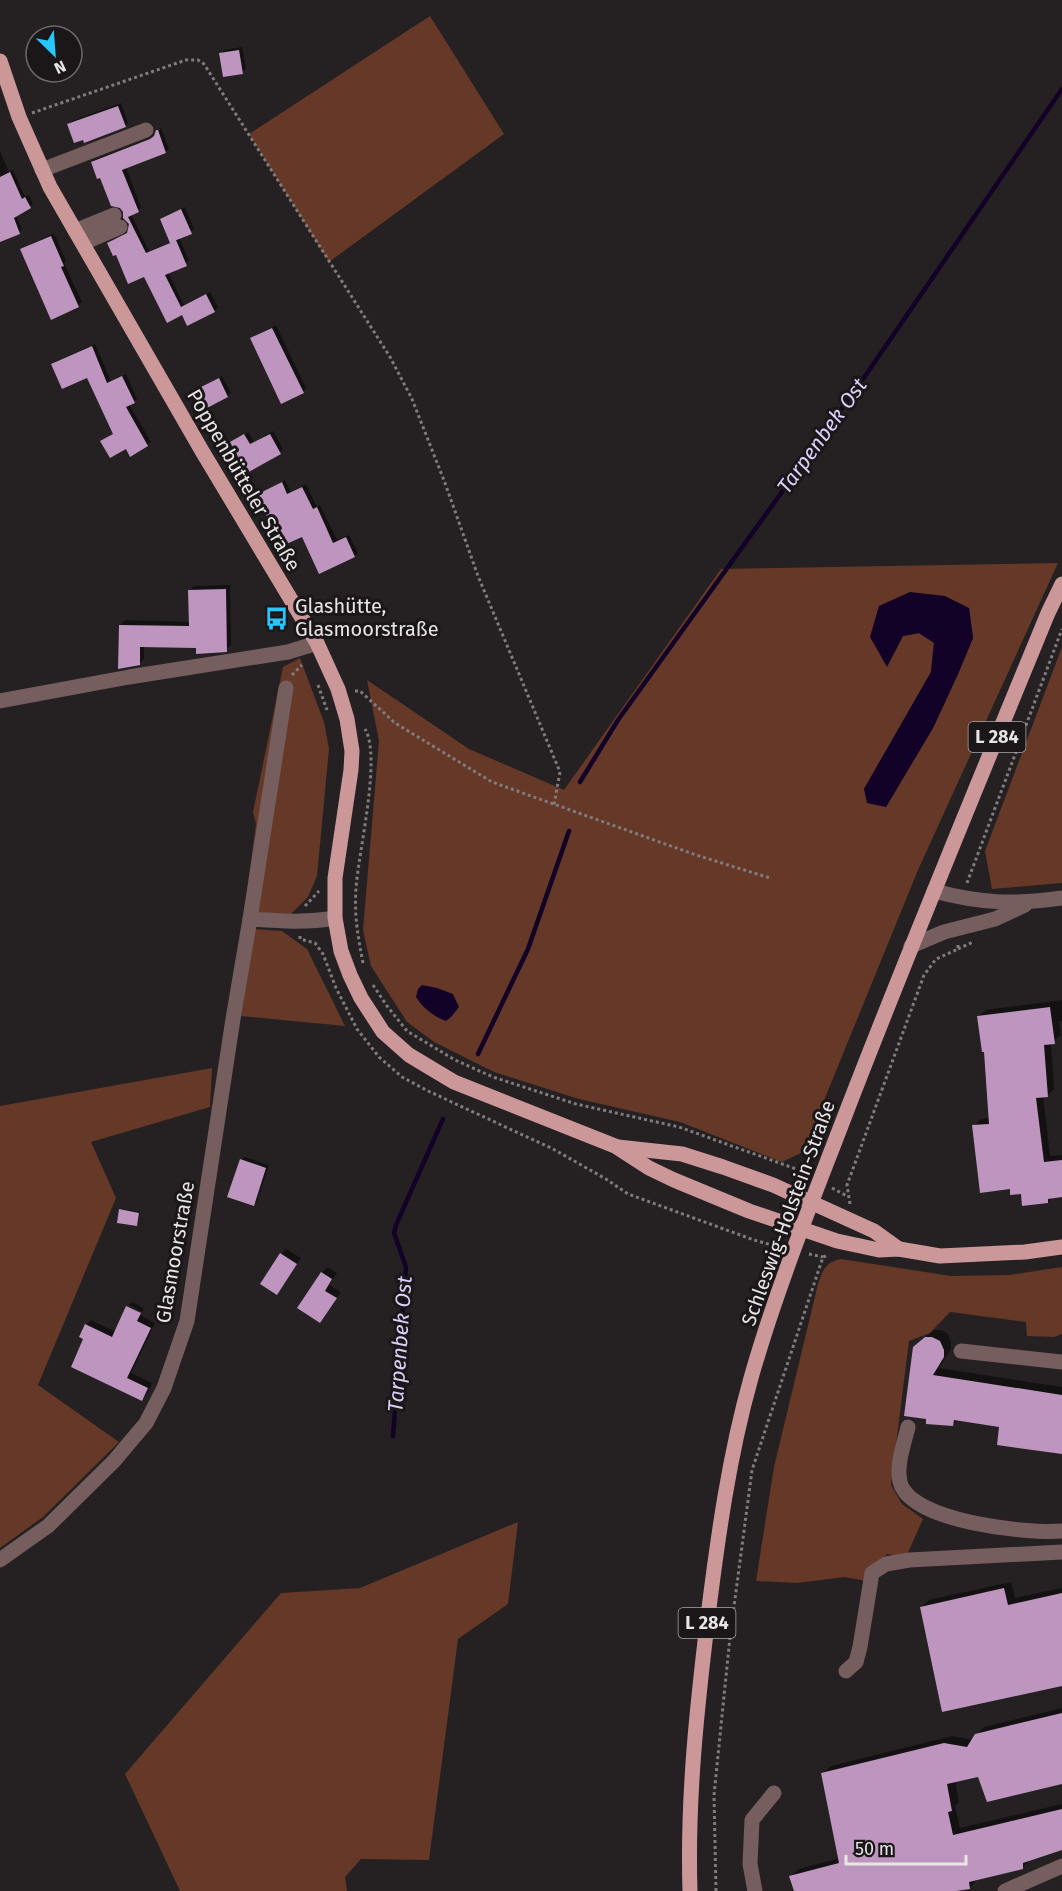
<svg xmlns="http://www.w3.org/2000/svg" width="1062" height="1891" viewBox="0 0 1062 1891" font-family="'Fira Sans',sans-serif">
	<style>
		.green { fill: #653827; fill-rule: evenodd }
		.water { fill: #130227 }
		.shadow { fill: #0007 }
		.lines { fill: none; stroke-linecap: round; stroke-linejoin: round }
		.stream { stroke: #130227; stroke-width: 4.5 }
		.building { fill: #be95be }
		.path { stroke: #807c7d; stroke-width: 3; stroke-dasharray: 3 3; stroke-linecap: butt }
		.minor { stroke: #765d5e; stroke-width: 15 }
		.major { stroke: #cc9799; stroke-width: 15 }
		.labels { text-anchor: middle; stroke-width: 6; stroke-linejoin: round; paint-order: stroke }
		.shield { fill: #1b1719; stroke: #aaa7a8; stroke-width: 1.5 }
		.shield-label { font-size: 18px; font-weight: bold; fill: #e8e5e6 }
		.street-label { font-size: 20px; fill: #e8e5e6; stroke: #1b1719 }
		.poi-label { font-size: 20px; fill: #e8e5e6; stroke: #1b1719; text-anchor: start }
		.water-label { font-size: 21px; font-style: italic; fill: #decefa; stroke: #1b1719 }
	</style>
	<rect width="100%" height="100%" fill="#252122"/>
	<g class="green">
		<path d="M430 16 504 134 329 262 249 134Z"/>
		<path d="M1058 563 918 870 803 1152 782 1162 680 1122 579 1099 494 1072 434 1042 407 1022 371 966 363 930 379 741 367 680 469 749 564 790 721 569ZM969 608 973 638 958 674 933 728 886 807 864 789 931 672 934 642 919 633 903 636Z"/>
		<path d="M1062 647V883L992 889 985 851Z"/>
		<path d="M300 658 324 722 329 749 317 876 308 897 291 914 244 913 256 824 253 812 283 667Z"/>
		<path d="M255 929 282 931 307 949 345 1026 241 1016Z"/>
		<path d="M212 1068 210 1107 91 1142 116 1198 38 1385 119 1442 43 1517 0 1548V1106Z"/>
		<path d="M841 1259 951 1276 1009 1275 1062 1267V1334L1054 1337 1027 1336 1026 1322 950 1312 930 1333 909 1341 891 1485 902 1504 923 1519 906 1557 887 1554 874 1565 871 1582 845 1577 797 1583 756 1581 774 1467 818 1284C823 1270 825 1262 841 1259Z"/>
		<path d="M518 1522 508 1604 458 1639 429 1860 361 1859 345 1877 347 1891H180L125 1774 281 1593 360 1588Z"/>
	</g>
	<g class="water">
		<path d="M910 592 945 596 969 608 973 638 958 674 933 728 886 807 867 803 864 789 931 672 934 643 919 633 903 636 887 667 870 637 879 606Z"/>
		<path d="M422 985 437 988 453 994 459 1007 451 1017 446 1021C434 1017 422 1007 416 997L418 989Z"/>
	</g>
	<g class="shadow">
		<path d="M242 47 246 69 242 73 221 54 224 50Z"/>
		<path d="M121 103 128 123 125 126 69 124 72 121Z"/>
		<path d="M161 128 169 149 165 152 126 167 141 208 131 214 149 251 171 242 161 219 185 207 194 229 179 237 189 261 168 272 184 305 210 292 218 307 214 311 183 313 145 275 116 253 109 244 128 232 131 223 92 162 96 159 154 137Z"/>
		<path d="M0 151 9 172 13 170 25 197 29 195 33 204 16 215 22 230 0 241Z"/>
		<path d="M54 233 66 261 64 263 82 302 78 306 22 249Z"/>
		<path d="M276 325 306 388 303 392 252 338Z"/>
		<path d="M95 344 111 381 126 374 137 399 129 404 151 442 147 445 126 447 102 441 115 433 88 376 53 364 56 361Z"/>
		<path d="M222 376 231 393 227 396 199 389Z"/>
		<path d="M273 431 283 449 280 452 231 443 248 432 254 442Z"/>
		<path d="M285 480 291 492 306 484 317 507 320 505 337 540 349 535 358 553 355 556 302 535 258 495Z"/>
		<path d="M230 585 231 645 226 650 197 647 144 646V659L139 664 120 625 125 620 190 622 189 591 194 586Z"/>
		<path d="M1062 1000V1021L1059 1022 1061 1035 1051 1043 1054 1089 1048 1095 1043 1096 1050 1156 1062 1155V1196L1053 1197 1048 1202 1011 1188 974 1126 981 1119 990 1118 985 1050 979 1016 986 1010Z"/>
		<path d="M245 1157 269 1165 257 1201 253 1204 241 1160Z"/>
		<path d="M121 1209 140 1212 138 1223 137 1224 120 1210Z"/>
		<path d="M286 1249 301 1258 277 1293 281 1254Z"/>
		<path d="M327 1267 337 1273 329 1285 341 1292 320 1321 322 1273Z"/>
		<path d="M132 1302 144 1308 142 1312 129 1305Z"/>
		<path d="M127 1308 155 1323 131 1373 152 1383 147 1394 142 1399 85 1338 86 1325 91 1320 116 1332Z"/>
		<path d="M934 1330H940L947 1333 951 1342V1349L939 1368 1062 1387V1453L1001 1425 958 1419 952 1425 927 1423 922 1340Z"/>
		<path d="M1011 1582 1015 1598 1062 1588V1684L921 1607 929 1600Z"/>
		<path d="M1062 1708V1783L979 1775 955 1780 959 1802 955 1806 960 1828 1062 1804V1848L1030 1860 1022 1868 977 1880 970 1887 957 1889 958 1891H795L791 1876 799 1869 840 1858 823 1773 831 1766 952 1736 973 1740 984 1727Z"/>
	</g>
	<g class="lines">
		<g class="stream">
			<path d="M580 782 618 720 861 382 1062 89"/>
			<path d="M478 1054 528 949 569 831"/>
			<path d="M393 1436 406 1267 394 1233 396 1225 443 1119"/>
		</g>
	</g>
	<g class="building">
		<path d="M239 50 243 74 223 77 219 53Z"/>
		<path d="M118 106 126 127 84 143 83 140 74 143 67 124Z"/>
		<path d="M156 130H158L166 153 122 170 139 212 128 217 146 253 170 243 160 219 181 209 192 234 174 241 176 240 187 266 165 275 181 307 206 294 215 312 187 326 182 315 167 323 144 277 128 284 116 255 113 256 107 243 127 233 129 224 123 218V212L120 208 111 206 100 178 97 179 91 162 150 139 154 136Z"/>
		<path d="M10 172 22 199 25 197 31 208 14 218 20 234 0 242V177Z"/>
		<path d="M51 236 64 266 61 267 79 307 51 320 20 249Z"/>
		<path d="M272 328 304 393 281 404 250 338Z"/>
		<path d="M92 346 107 383 122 376 135 403 126 407 148 446 130 457 126 449 110 458 100 441 113 434 87 378 62 389 51 364Z"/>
		<path d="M219 378 228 397 207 408 197 389Z"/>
		<path d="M244 434 250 444 270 434 281 454 247 473 230 442Z"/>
		<path d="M282 482 287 494 302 487 313 509 317 507 333 543 346 537 355 557 319 574 302 537 282 546 256 495Z"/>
		<path d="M226 589 227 652 196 654V648L140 647V665L118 669 119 625 189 626 188 590Z"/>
		<path d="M1050 1007 1055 1044 1044 1045 1048 1097 1036 1098 1044 1162 1062 1160V1197L1048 1199V1203L1022 1206 1021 1194 1010 1195V1189L980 1193 972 1125 989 1124 984 1052H982L977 1016Z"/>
		<path d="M240 1159 266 1168 254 1206 227 1197Z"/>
		<path d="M119 1209 139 1213 137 1226 117 1223Z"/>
		<path d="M280 1253 297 1264 277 1295 260 1284Z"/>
		<path d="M321 1272 332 1279 325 1291 337 1298 320 1323 297 1308Z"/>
		<path d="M126 1306 141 1313 137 1321 151 1328 127 1378 148 1388 142 1401 71 1367 83 1339 79 1337 85 1324 112 1337Z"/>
		<path d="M925 1337H932L940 1341 944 1350V1357L933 1375 1062 1395V1454L997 1445 999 1427 954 1420 953 1426 926 1424V1419L904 1416 913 1347Z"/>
		<path d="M1004 1588 1008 1605 1062 1593V1686L942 1712 920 1607Z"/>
		<path d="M1062 1713V1784L987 1802 978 1777 947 1784 952 1811 948 1812 953 1835 1062 1809V1850L1023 1863V1869L969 1882 970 1889 956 1891H794L789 1876 839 1863 821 1773 944 1743 967 1747 975 1734Z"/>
	</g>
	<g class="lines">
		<g class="path">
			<path d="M32 113 186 60H198L204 64 390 357 412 399 445 483 478 576 560 772 554 805"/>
			<path d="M292 675 302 665"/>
			<path d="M318 685 327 710"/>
			<path d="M355 691H360L395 723 492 782 696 855 770 878"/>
			<path d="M967 883 1062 629"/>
			<path d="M305 906 319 891"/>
			<path d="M300 936V939L315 943 323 954 336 988 357 1029 379 1057 402 1077 428 1091 553 1149 606 1179 628 1194 754 1240 779 1247"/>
			<path d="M958 949 973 942"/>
			<path d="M363 963C358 937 354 915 356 889 358 853 382 757 365 729"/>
			<path d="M373 985 387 1006 407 1031 455 1060 493 1077 576 1104 679 1127 799 1170 808 1175"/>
			<path d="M832 1188 847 1196"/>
			<path d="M850 1204 847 1185 924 975 936 959 958 949V942"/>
			<path d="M809 1254 823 1257"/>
			<path d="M716 1891 714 1795 730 1637 752 1470 823 1257 829 1255"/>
		</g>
		<g class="minor">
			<path d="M42 170 146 130"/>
			<path d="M75 231 114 215"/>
			<path d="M83 243 120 227"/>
			<path d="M0 701 129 677 288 652 317 643"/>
			<path d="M934 891C979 903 1015 905 1062 898"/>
			<path d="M250 919 286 688"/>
			<path d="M911 946 944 932 995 919 1025 905"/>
			<path d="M961 1351 1062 1362"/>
			<path d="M908 1427C904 1444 896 1465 900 1482 910 1522 1028 1534 1062 1531"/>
			<path d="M0 1560 48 1526 114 1461 146 1423 164 1388 187 1321 233 1019 250 919C279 921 307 923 335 918"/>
			<path d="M846 1671 856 1662 860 1647 872 1573 886 1564 909 1560 1062 1552"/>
			<path d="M755 1891 750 1864 752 1820 774 1793"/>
			<path d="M1005 1891 1062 1866"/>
		</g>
		<g class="major">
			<path d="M0 61 19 117 50 187 202 451 317 643 338 689 347 719 352 751 351 770 335 878V918L341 951 350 975 361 998 383 1032 409 1055 454 1082 615 1146 649 1168 674 1180 749 1211 837 1241 879 1250 899 1249 940 1256 1025 1252 1062 1247"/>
			<path d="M618 1147 682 1154 723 1167 773 1185 874 1231 899 1249"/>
			<path d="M690 1891C687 1799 697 1707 708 1616 718 1536 729 1456 751 1378 776 1290 811 1204 844 1118 909 949 979 781 1048 613L1062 584"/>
		</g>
	</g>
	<defs>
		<symbol id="bus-bare" viewBox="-9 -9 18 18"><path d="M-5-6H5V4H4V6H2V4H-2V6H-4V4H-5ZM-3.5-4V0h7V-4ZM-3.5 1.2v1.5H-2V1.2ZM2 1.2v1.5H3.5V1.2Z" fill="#27c8ff" stroke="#1b1719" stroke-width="2.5" paint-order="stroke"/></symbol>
	</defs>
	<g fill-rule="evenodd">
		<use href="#bus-bare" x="260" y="602" width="33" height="33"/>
	</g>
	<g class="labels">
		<g class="shield">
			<rect x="968.5" y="722" width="57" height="30" rx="4.5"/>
			<rect x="678.5" y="1608" width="57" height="30" rx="4.5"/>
		</g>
		<g class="shield-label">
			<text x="997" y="743">L 284</text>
			<text x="707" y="1629">L 284</text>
		</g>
		<g class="street-label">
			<text transform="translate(244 480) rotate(60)" y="7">Poppenbütteler Straße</text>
			<text transform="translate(788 1213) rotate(-70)" y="7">Schleswig-Holstein-Straße</text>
			<text transform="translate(175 1252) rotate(-80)" y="7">Glasmoorstraße</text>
		</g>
		<g class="poi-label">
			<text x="295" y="613">Glashütte,<tspan x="295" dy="23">Glasmoorstraße</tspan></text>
		</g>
		<g class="water-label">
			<text transform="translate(822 436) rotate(-54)" y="7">Tarpenbek Ost</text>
			<text transform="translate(400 1344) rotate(-86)" y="7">Tarpenbek Ost</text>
		</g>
	</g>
	<g transform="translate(54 54) rotate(155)"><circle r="28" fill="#1b1719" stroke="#6d696b" stroke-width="1.5"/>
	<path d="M0-4.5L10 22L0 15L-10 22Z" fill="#27c8ff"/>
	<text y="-9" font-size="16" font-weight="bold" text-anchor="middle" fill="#e8e5e6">N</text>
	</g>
	<path d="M846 1855v9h120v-9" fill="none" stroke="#e8e5e6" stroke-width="3"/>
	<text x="855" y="1855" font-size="18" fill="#e8e5e6" stroke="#1b1719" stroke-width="4.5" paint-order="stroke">50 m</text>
</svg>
